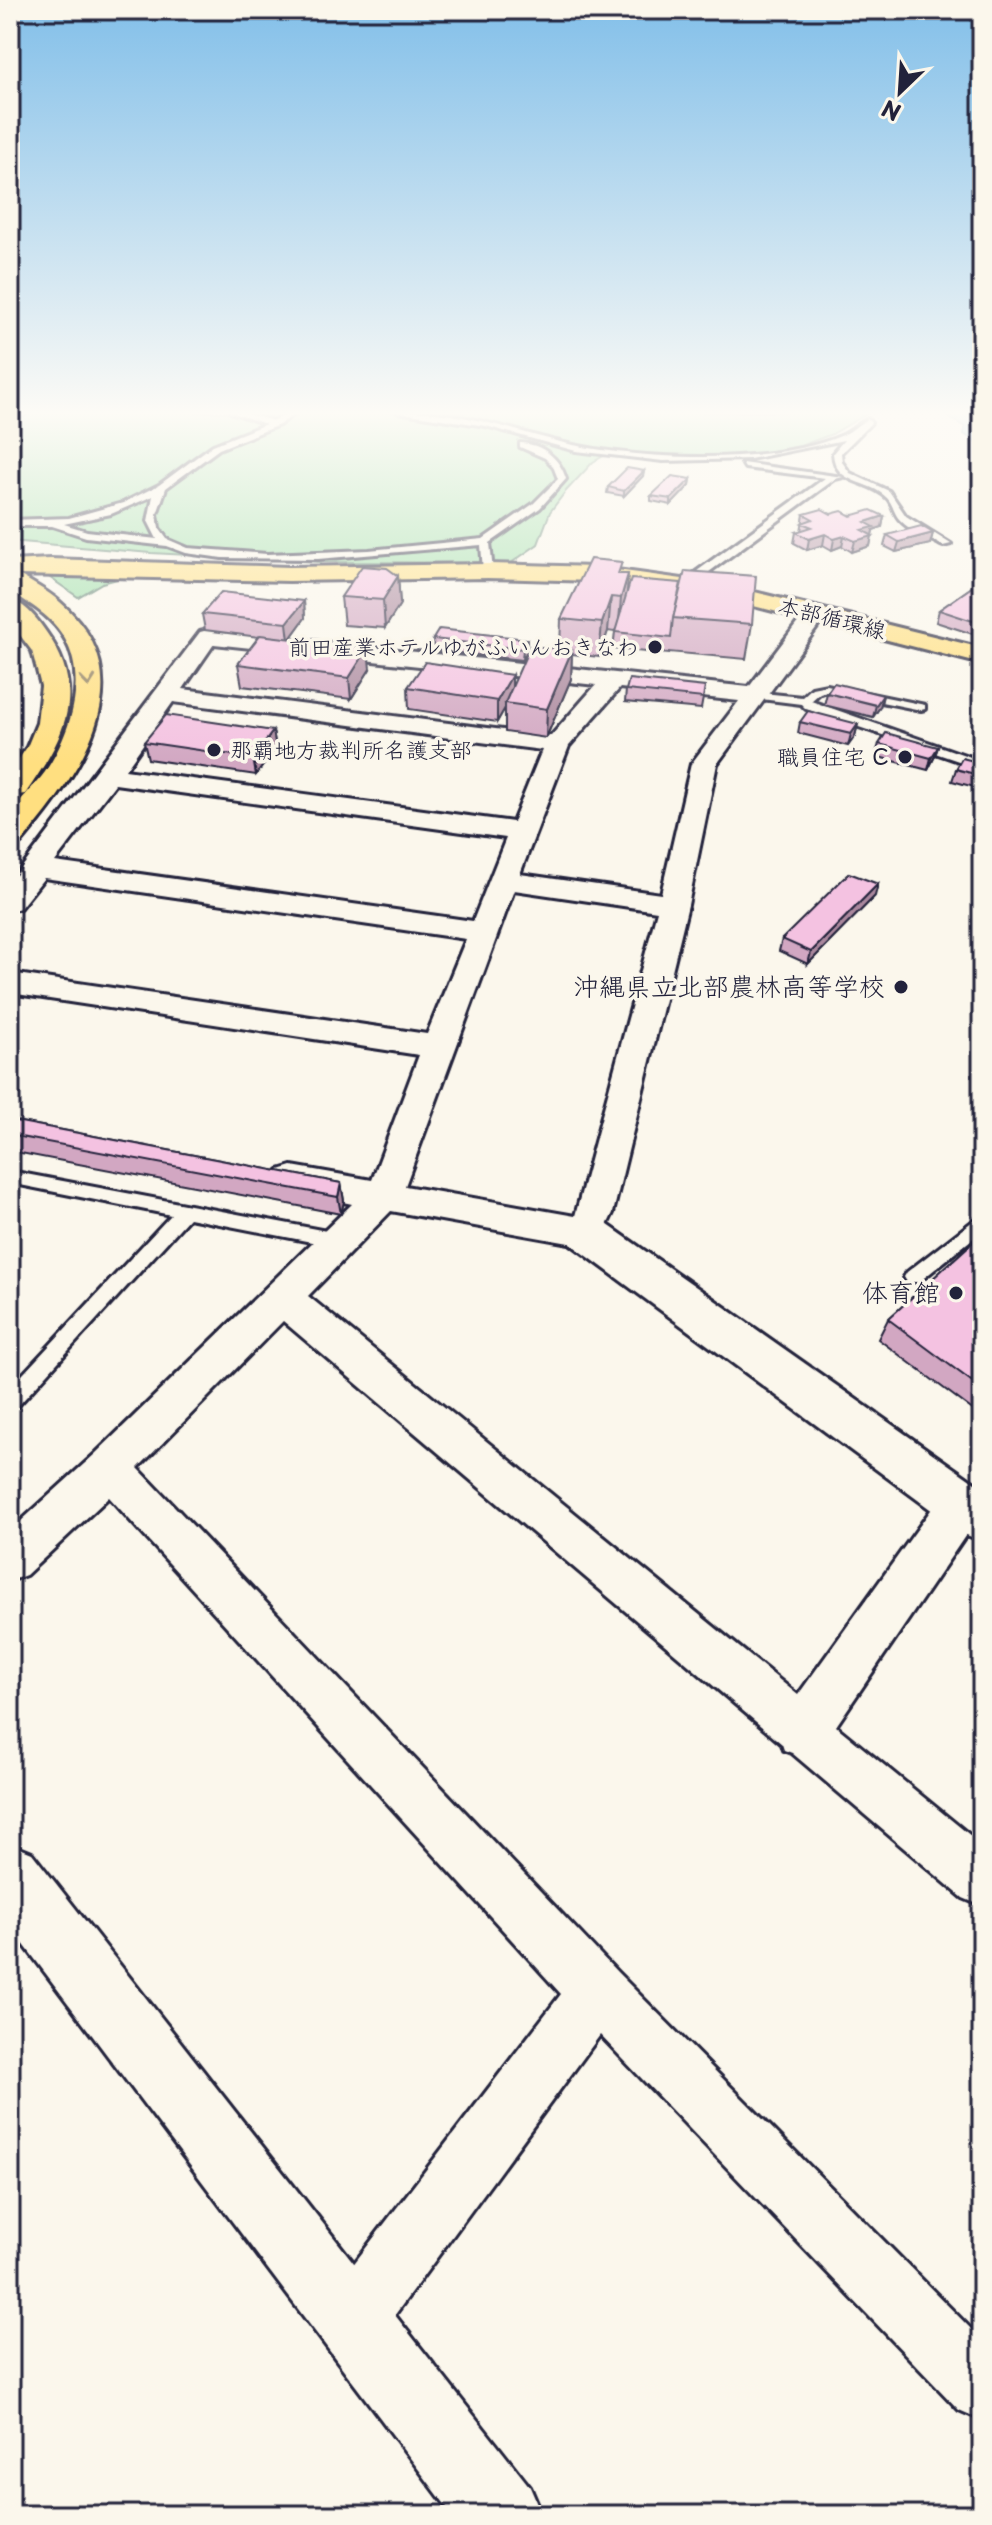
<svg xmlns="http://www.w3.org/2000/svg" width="992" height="2525" viewBox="0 0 992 2525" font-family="'Playpen Sans','Klee One',sans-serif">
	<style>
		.green { fill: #9cdea8; stroke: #5f8072; stroke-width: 2 }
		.water { fill: #8acfeb; stroke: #608aa5; stroke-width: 2 }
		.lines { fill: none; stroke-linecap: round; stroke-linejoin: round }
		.service-casing { stroke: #22223b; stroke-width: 6 }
		.minor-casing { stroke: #22223b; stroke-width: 6 }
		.tertiary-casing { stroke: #22223b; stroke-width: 6 }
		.trunk-casing { stroke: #22223b; stroke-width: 6 }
		.service { fill: #fbf7ec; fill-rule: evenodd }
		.minor { fill: #fbf7ec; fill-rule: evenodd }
		.tertiary { fill: #fbf7ec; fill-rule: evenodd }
		.trunk { fill: #ffdf80; fill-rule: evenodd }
		.wall { fill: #d2a7c2; stroke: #22223b; stroke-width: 2 }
		.shaded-wall { fill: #ab889e; stroke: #22223b; stroke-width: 2 }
		.building { fill: #f4c2e1; stroke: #22223b; stroke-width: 2 }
		.oneway { stroke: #90805e }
		.poi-dot { fill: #22223b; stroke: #fbf7ec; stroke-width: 3 }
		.labels { text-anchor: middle; stroke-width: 7; stroke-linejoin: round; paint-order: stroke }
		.far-street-label { font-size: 22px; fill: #22223b; stroke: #fbf7ec }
		.far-poi-label { font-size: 22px; fill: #22223b; stroke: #fbf7ec; text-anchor: end }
		.poi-label { font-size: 26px; fill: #22223b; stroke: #fbf7ec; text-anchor: end }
	</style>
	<rect width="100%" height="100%" fill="#fbf7ec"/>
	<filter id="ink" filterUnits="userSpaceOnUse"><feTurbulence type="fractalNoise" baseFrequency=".0125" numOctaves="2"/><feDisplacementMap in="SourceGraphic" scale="16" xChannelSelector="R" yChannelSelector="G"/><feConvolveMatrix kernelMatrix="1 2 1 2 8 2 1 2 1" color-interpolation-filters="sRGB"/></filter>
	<g filter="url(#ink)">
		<g class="green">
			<path d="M10 412H870L832 434 800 446 764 452 717 457 609 453 593 462 566 491 550 512 538 544 511 563 320 562 151 553 10 541Z"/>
			<path d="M46 575 125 577 102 583 78 597Z"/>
		</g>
		<path class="water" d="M946 412H982V446L964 434 965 427 945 415Z"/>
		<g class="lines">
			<defs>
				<g id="service">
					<path d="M19 412H29L10 421V416Z"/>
					<path d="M230 412H241L274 421 288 412H297L279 425 219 449 166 488 157 514 159 528 167 539 188 548 267 554 369 550 483 539 533 504 558 479 553 466 545 458 520 447V443C542 444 560 458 566 479L540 508 490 543 493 571 488 574 483 571 481 545 318 559 222 558 186 553 167 546 86 537 52 526H10V520L69 518 123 503 159 485 213 445 266 424ZM153 496 148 521 157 539 87 531 64 524 111 514Z"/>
					<path d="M397 412C454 408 509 430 564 443 639 460 771 466 843 435 852 431 859 423 868 419L871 423 841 453 842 462 850 473 889 491 906 516 951 544 943 546C929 538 911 532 900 520 894 514 893 504 887 498 869 479 835 486 833 453L844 440 750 459 663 461 576 451 486 426Z"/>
					<path d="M742 463 843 477 835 479 690 586H682V582L825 478 745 468Z"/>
					<path d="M827 685 925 705V709L921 710 827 691 820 693 811 701 982 761V769L806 709 801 704 753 698 747 695 753 692 802 697 812 688Z"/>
					<path d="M10 1171 337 1233 343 1235 346 1240 343 1245 337 1247 189 1218 17 1407 10 1409V1388L171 1215 10 1183Z"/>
					<path d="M982 1214V1231L919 1282H907L904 1277 907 1272Z"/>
				</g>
				<path id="minor" d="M816 607 827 614 717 764 688 905 613 1213 599 1242 586 1246 391 1211 308 1296 798 1695 946 1489 962 1483 978 1489 982 1499 978 1517 836 1726 982 1845V1906L963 1898 792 1753 784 1750 782 1744 283 1321 138 1468 617 1972 982 2340V2420L959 2410 600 2035 375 2342 352 2351 329 2342 320 2319 329 2296 561 1994 109 1497 26 1575 10 1581V1531L95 1454 352 1204 279 1188 274 1179 279 1170 292 1166 372 1180 419 1055 10 993V973L427 1034 466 939 44 878 20 908 10 911V883L200 632 208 630 749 687 808 609ZM214 644 596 685 551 736 183 689ZM620 688 739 701 691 764 661 894 520 874 569 746ZM173 702 542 750 513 822 125 770ZM115 784 506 838 473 921 55 862ZM514 890 657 911 575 1216 405 1186Z"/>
				<g id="tertiary">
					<path d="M586 1215 601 1220 982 1488V1541L964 1534 571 1244 564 1232 571 1220Z"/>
					<path d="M10 1844 32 1853 530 2487 542 2515H453L10 1926Z"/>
				</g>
				<g id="trunk">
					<path d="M50 559 289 567 488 564 595 567 726 585 982 648V664L726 599 595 581 488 578 289 581 19 575C32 583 48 591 60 602 149 679 79 774 21 843L10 846C10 837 7 823 11 815 18 800 35 786 45 772 70 734 88 681 65 639 53 617 30 604 10 591V561Z"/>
					<path d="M10 600C26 604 37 619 46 632 90 693 62 741 25 794L10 796V772L27 747 37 723 41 686 32 651 10 622Z"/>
				</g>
			</defs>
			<use href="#service" class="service-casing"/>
			<use href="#minor" class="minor-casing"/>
			<use href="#tertiary" class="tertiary-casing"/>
			<use href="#trunk" class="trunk-casing"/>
			<use href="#service" class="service"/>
			<use href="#minor" class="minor"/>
			<use href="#tertiary" class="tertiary"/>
			<use href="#trunk" class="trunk"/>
		</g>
		<g class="wall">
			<path d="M644 471 643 476 624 496 607 493 608 487Z"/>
			<path d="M691 479 690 485 671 505 651 501V496Z"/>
			<path d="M804 514H831L884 516 882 527 873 530 870 546 852 552 842 546 832 550 823 545 807 550 794 543 796 532 801 531Z"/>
			<path d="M933 533 930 544 896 552 884 546 887 535Z"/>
			<path d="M621 574 627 591 752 624 746 659 669 652V654L613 649 615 632 608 631 599 657 572 654 571 679 546 738 505 732V708L497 722 409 709 408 687 512 675V687L560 649 561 619Z"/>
			<path d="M398 576 400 604 385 628 344 625 341 597Z"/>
			<path d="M982 580V637L936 622 939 610Z"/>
			<path d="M304 601 305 618 290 639 370 669 351 699 242 686 238 664 259 637 205 630 202 614Z"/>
			<path d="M433 639H527V651L522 660 434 650Z"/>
			<path d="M705 687 701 709 625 702 626 690Z"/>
			<path d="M827 693 883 695 880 707 873 717 824 705Z"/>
			<path d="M800 722 858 724 855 736 848 746 798 733Z"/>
			<path d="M273 731 276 748 256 775 148 759 144 742Z"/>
			<path d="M879 744 938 747 934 758 928 770 875 756Z"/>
			<path d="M982 763V789L952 781 956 769Z"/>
			<path d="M875 896 808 964 779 951 782 939Z"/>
			<path d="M10 1120 341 1183 344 1201 341 1214 10 1151Z"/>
			<path d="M982 1234V1417L878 1339 888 1319Z"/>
		</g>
		<g class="shaded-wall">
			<path d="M644 471 643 476 624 496V491Z"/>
			<path d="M691 479 690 485 671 505V499Z"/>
			<path d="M884 516 882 527 873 530 870 546 852 552 855 541 865 522Z"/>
			<path d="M933 533 930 544 896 552 899 542Z"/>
			<path d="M825 534 823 545 807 550 809 539Z"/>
			<path d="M844 536 842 546 832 550 834 539Z"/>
			<path d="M628 574 626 608 618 632 621 598Z"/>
			<path d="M398 576 400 604 385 628 383 600Z"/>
			<path d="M611 597 608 631 599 657 602 623Z"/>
			<path d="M304 601 305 618 289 640 287 623Z"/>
			<path d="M527 639V651L522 660 523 649Z"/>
			<path d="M368 648 370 669 351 699 349 678Z"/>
			<path d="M572 650 571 679 546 738 547 709Z"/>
			<path d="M512 675V697L505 703V708L497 722V701Z"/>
			<path d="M883 695 880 707 873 717 876 705Z"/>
			<path d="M858 724 855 736 848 746 851 734Z"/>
			<path d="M273 731 276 748 256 775 253 758Z"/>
			<path d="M938 747 934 758 928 770 931 758Z"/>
			<path d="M878 884 875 896 808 964 811 952Z"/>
			<path d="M341 1183 344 1201 341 1214 338 1197Z"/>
		</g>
		<g class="building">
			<path d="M627 468 644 471 624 491 608 487Z"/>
			<path d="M672 476 691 479 671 499 651 496Z"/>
			<path d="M822 509 831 514 842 511 851 516 871 510 884 516 865 522 874 527 862 530 873 536 855 541 844 536 834 539 825 534 809 539 796 532 812 527 802 523 813 519 804 514Z"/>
			<path d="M921 526 933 533 899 542 887 535Z"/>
			<path d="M590 559 622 562 618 574H628L621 598 611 597 602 623 561 619Z"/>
			<path d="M362 566 387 568 398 576 383 600 341 597Z"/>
			<path d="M685 571 756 576 752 624 673 618Z"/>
			<path d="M631 579 681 583 673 618 671 638 615 632Z"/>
			<path d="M982 580V624L939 610Z"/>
			<path d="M221 592 304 601 287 623 202 614Z"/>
			<path d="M439 629 527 639 523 649 433 639Z"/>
			<path d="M260 635 368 648 349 678 238 664Z"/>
			<path d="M530 646 572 650 547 709 505 703Z"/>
			<path d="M425 662 512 675 497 701 408 687Z"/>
			<path d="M629 679 705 687 703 698 626 690Z"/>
			<path d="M834 683 883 695 876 705 827 693Z"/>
			<path d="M808 711 858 724 851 734 800 722Z"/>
			<path d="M166 715 273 731 253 758 144 742Z"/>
			<path d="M886 733 938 747 931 758 879 744Z"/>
			<path d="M962 758 982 763V776L956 769Z"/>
			<path d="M849 873 878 884 811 952 782 939Z"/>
			<path d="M10 1120 341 1183 338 1197 10 1135Z"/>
			<path d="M982 1234V1389L888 1319Z"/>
		</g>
		<defs><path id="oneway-chevron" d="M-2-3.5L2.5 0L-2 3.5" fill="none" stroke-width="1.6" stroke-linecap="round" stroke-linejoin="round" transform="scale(2)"/></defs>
		<use class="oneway" href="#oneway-chevron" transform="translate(88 681) rotate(84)"/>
	</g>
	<linearGradient id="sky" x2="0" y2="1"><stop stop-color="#82bfe9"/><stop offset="0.54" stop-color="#fdfbf6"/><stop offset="1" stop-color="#fdfbf6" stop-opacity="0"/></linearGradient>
	<rect width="992" height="765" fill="url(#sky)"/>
	<g class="poi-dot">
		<circle cx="655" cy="647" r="8"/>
		<circle cx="214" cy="750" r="8"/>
		<circle cx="905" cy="757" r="8"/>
		<circle cx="901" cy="987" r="8"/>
		<circle cx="956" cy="1293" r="8"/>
	</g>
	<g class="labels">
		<g class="far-street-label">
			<text transform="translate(832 618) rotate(14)" y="8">本部循環線</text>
		</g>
		<g class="far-poi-label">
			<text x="639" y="655">前田産業ホテルゆがふいんおきなわ</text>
			<text x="230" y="758" text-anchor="start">那覇地方裁判所名護支部</text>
			<text x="889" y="765">職員住宅 C</text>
		</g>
		<g class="poi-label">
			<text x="885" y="996">沖縄県立北部農林高等学校</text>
			<text x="940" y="1302">体育館</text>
		</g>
	</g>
	<rect width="992" height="2525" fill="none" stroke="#fbf7ec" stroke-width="40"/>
	<rect x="20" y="20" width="952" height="2485" fill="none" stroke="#22223b" stroke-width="3" filter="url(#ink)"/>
	<g transform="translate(900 92) rotate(205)" stroke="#fbf7ec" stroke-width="6" paint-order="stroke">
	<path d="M0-6L14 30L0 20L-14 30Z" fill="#22223b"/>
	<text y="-12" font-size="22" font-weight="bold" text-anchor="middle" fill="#22223b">N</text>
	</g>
</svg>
